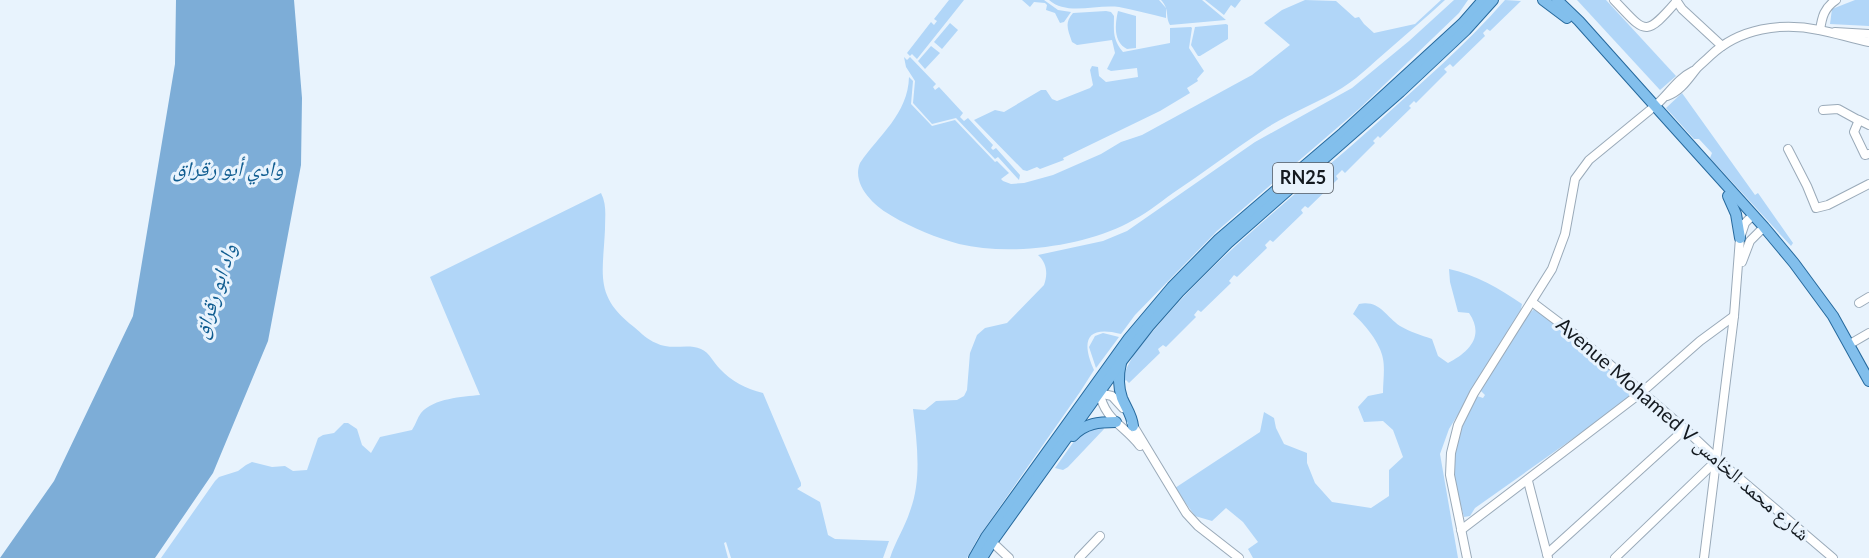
<svg xmlns="http://www.w3.org/2000/svg" width="1869" height="558" viewBox="0 0 1869 558" font-family="Lato,'Noto Naskh Arabic',sans-serif">
	<style>
		.green { fill: #b1d6f8 }
		.water { fill: #7dadd7 }
		.lines { fill: none; stroke-linecap: round; stroke-linejoin: round }
		.minor-casing { stroke: #9aaab9; stroke-width: 10 }
		.major-casing { stroke: #26699d; stroke-width: 12 }
		.minor { stroke: #fff; stroke-width: 8 }
		.major { stroke: #82bfec; stroke-width: 10 }
		.labels { text-anchor: middle; stroke-width: 6; stroke-linejoin: round; paint-order: stroke }
		.shield { fill: #e8f3fd; stroke: #545b62; stroke-width: 1.5 }
		.shield-label { font-size: 18px; font-weight: bold; fill: #141a20 }
		.street-label { font-size: 20px; fill: #141a20; stroke: #e8f3fd }
		.water-label { font-size: 21px; font-style: italic; fill: #0f5c90; stroke: #e8f3fd }
	</style>
	<rect width="100%" height="100%" fill="#e8f3fd"/>
	<g class="green">
		<path d="M949 0H964L917 59 912 54 910 56 907 53 931 22 934 25 937 21 934 19Z"/>
		<path d="M1022 0H1044L1058 10 1071 12 1064 22 1060 23 1055 13 1046 10 1047 5 1045 3 1034 2 1030 7Z"/>
		<path d="M1049 0H1159L1166 8V18C1150 14 1135 10 1119 7 1096 4 1067 16 1049 0Z"/>
		<path d="M1161 0H1202L1226 20 1170 25C1165 16 1170 10 1161 0Z"/>
		<path d="M1205 0H1241L1235 8 1231 5 1224 15Z"/>
		<path d="M1305 0 1336 1 1355 18 1359 17 1364 24 1374 33 1415 24 1441 0H1445C1429 15 1411 30 1394 45 1377 59 1361 76 1342 88 1316 104 1287 114 1262 131 1232 151 1203 173 1173 193 1158 204 1144 215 1128 223 1081 247 1010 256 959 244 937 238 912 228 892 216 875 207 851 185 860 163 879 135 908 114 909 77L913 81 911 104 932 126 955 120 995 162 997 161 1009 173 1001 179 1003 181 1011 184 1024 183 1053 175 1101 154 1121 142 1142 135 1252 75 1290 45 1264 23 1282 10Z"/>
		<path d="M1454 0H1468L1459 13 1359 109 1217 231 1135 315 1121 334C1086 325 1081 341 1094 370L1080 392 978 538 967 558H890C895 542 905 527 910 511 922 479 917 443 913 409L925 410 936 401 957 400 964 396 967 390 970 353 977 335 985 328 1007 323 1044 285C1048 274 1047 263 1038 255L1103 241 1127 231 1255 142 1352 88 1409 41Z"/>
		<path d="M1505 0 1521 1 1490 31 1487 29 1483 33 1485 36 1453 67 1450 64 1444 69 1447 72 1416 103 1414 101 1409 106 1411 108 1380 138 1378 136 1373 141 1375 143 1345 173 1342 170 1336 176 1338 179 1308 208 1305 206 1301 210 1303 213 1273 242 1270 240 1265 245 1267 248 1237 277 1234 275 1229 281 1231 283 1201 312 1198 310 1194 315 1196 317 1166 347 1163 345 1158 349 1160 353 1129 383 1126 380 1122 384C1126 359 1145 341 1160 323 1224 248 1304 189 1377 123 1420 84 1467 44 1505 0Z"/>
		<path d="M1577 0H1606L1676 76 1660 90Z"/>
		<path d="M1855 0H1869V26L1830 24 1832 9Z"/>
		<path d="M1106 11 1111 12 1114 16C1114 30 1112 39 1123 52L1170 43V28L1191 27 1192 28 1189 48 1204 71 1197 79 1198 81 1187 88 1190 93 1160 111 1063 158 1064 160 1040 169 1037 167 1027 171 1023 170 974 120 995 110 1004 112 1041 90H1046L1052 99 1057 101 1090 88 1093 85 1090 70 1092 66 1098 67 1099 76 1106 82 1138 77 1137 68 1111 71 1107 69 1115 53 1112 40 1077 45 1072 42C1068 30 1064 23 1073 13Z"/>
		<path d="M1118 11 1136 16V48L1127 49C1113 42 1115 24 1118 11Z"/>
		<path d="M950 23 958 30 942 49 934 42Z"/>
		<path d="M1226 24 1228 25V39L1200 56H1198L1191 45 1195 27Z"/>
		<path d="M931 46 940 53 925 69 918 61Z"/>
		<path d="M904 57 907 60 910 57 936 84 933 87 935 90 939 87 963 113 960 117 964 121 968 118 993 145 991 148 993 150 996 148 1020 175 1019 180 998 157 995 159 956 118 932 124 913 103 915 81 906 67Z"/>
		<path d="M1682 93 1755 195 1758 193 1793 243 1791 246 1710 158 1712 153 1699 139H1694L1666 108Z"/>
		<path d="M601 193C607 205 605 216 605 229 603 275 594 296 634 327 641 333 648 340 656 343 671 351 687 343 701 349 710 353 713 362 720 369 731 381 746 389 763 393L801 483V486L797 489 820 502 828 535 835 539 889 541 883 558H731L726 542 724 543 728 558H161L215 481 219 477 238 471 246 465 252 462 272 467 285 466 293 471 307 470 318 438 323 435 334 433 344 423H348L357 429 362 445 371 453 380 437 412 430C416 424 417 418 421 413 434 398 462 397 480 395L430 277Z"/>
		<path d="M1449 269C1476 275 1499 288 1522 304L1520 314 1449 429 1440 454 1458 558H1253L1248 549 1258 542 1243 522 1226 508 1212 521 1195 516 1175 488 1260 432 1264 412 1274 418 1276 428 1284 444 1307 453V463L1315 483 1332 502 1371 508 1389 496V470L1403 457 1393 430 1383 421 1364 422 1358 407 1368 396 1383 393C1383 382 1385 369 1383 359 1381 344 1364 323 1353 314L1359 304C1380 300 1385 316 1400 326 1410 332 1421 335 1432 339L1438 356 1448 363C1469 352 1485 336 1469 313L1458 312 1450 282Z"/>
		<path d="M1538 306 1636 394 1475 508 1470 516 1464 517 1453 476 1457 433 1477 396 1483 398 1485 395 1480 390 1527 315Z"/>
		<path d="M1103 333 1119 337 1096 368 1089 347 1095 336Z"/>
		<path d="M1103 427 1104 429 1068 467 1063 470 1055 468 1075 440 1087 430Z"/>
	</g>
	<path class="water" d="M176 0H294L302 98 301 165 268 341 213 473 155 558H0L54 481 133 316 175 64Z"/>
	<g class="lines">
		<defs>
			<g id="minor">
				<path d="M1614 0C1645 32 1644 39 1676 2"/>
				<path d="M1676 0 1682 9 1722 46"/>
				<path d="M1820 30C1822 17 1824 8 1836 0"/>
				<path d="M1835 32 1869 34"/>
				<path d="M1667 96C1681 91 1688 79 1697 68 1701 64 1706 60 1710 56 1739 28 1782 22 1819 30 1836 33 1852 39 1869 42"/>
				<path d="M1655 106C1669 94 1677 79 1693 71"/>
				<path d="M1823 110 1838 109 1858 120"/>
				<path d="M1869 125 1859 120 1854 132 1865 155 1869 154"/>
				<path d="M1788 149 1807 186 1816 208 1828 205 1869 184"/>
				<path d="M1742 262 1750 241 1764 227"/>
				<path d="M1532 302 1577 336 1685 429 1718 460 1833 558"/>
				<path d="M1859 303 1869 297"/>
				<path d="M1850 344 1869 333"/>
				<path d="M1099 391C1105 421 1123 424 1140 446"/>
				<path d="M1094 392 1112 396 1123 408"/>
				<path d="M1131 422 1186 513 1198 526 1239 558"/>
				<path d="M1528 481 1548 558"/>
				<path d="M1461 530 1642 392 1700 341 1734 316"/>
				<path d="M990 540 1009 558"/>
				<path d="M1547 554 1685 429"/>
				<path d="M1079 558 1100 536"/>
				<path d="M1467 558 1450 475 1451 453 1458 425 1474 393 1552 269 1565 234 1575 179 1589 160 1650 110"/>
				<path d="M1615 558 1717 460"/>
				<path d="M1704 558 1734 316 1740 238 1745 223 1753 215"/>
			</g>
			<g id="major">
				<path d="M1543 0 1567 18"/>
				<path d="M1557 0 1579 21 1655 106 1764 227 1794 263 1833 316 1869 381"/>
				<path d="M1728 196 1736 214 1740 238"/>
				<path d="M1121 363C1118 375 1118 386 1122 398 1126 408 1132 415 1133 426"/>
				<path d="M1073 436C1085 423 1099 422 1116 422"/>
				<path d="M974 558 986 537 1129 338 1172 287 1219 239 1343 133 1463 23 1483 0"/>
				<path d="M982 558 992 542 1121 362 1149 326 1179 292 1228 243 1400 92 1466 30 1493 0"/>
			</g>
		</defs>
		<use href="#minor" class="minor-casing"/>
		<use href="#major" class="major-casing"/>
		<use href="#minor" class="minor"/>
		<use href="#major" class="major"/>
	</g>
	<g class="labels">
		<rect class="shield" x="1273" y="163" width="60" height="30" rx="4.5"/>
		<g class="shield-label">
			<text x="1303" y="184">RN25</text>
		</g>
		<g class="street-label">
			<text transform="translate(1683 429) rotate(41)" y="7">Avenue Mohamed V شارع محمد الخامس</text>
		</g>
		<g class="water-label">
			<text x="228" y="176">وادي أبو رقراق</text>
			<text transform="translate(215 291) rotate(-72)" y="7">واد ابو رقراق</text>
		</g>
	</g>
</svg>
